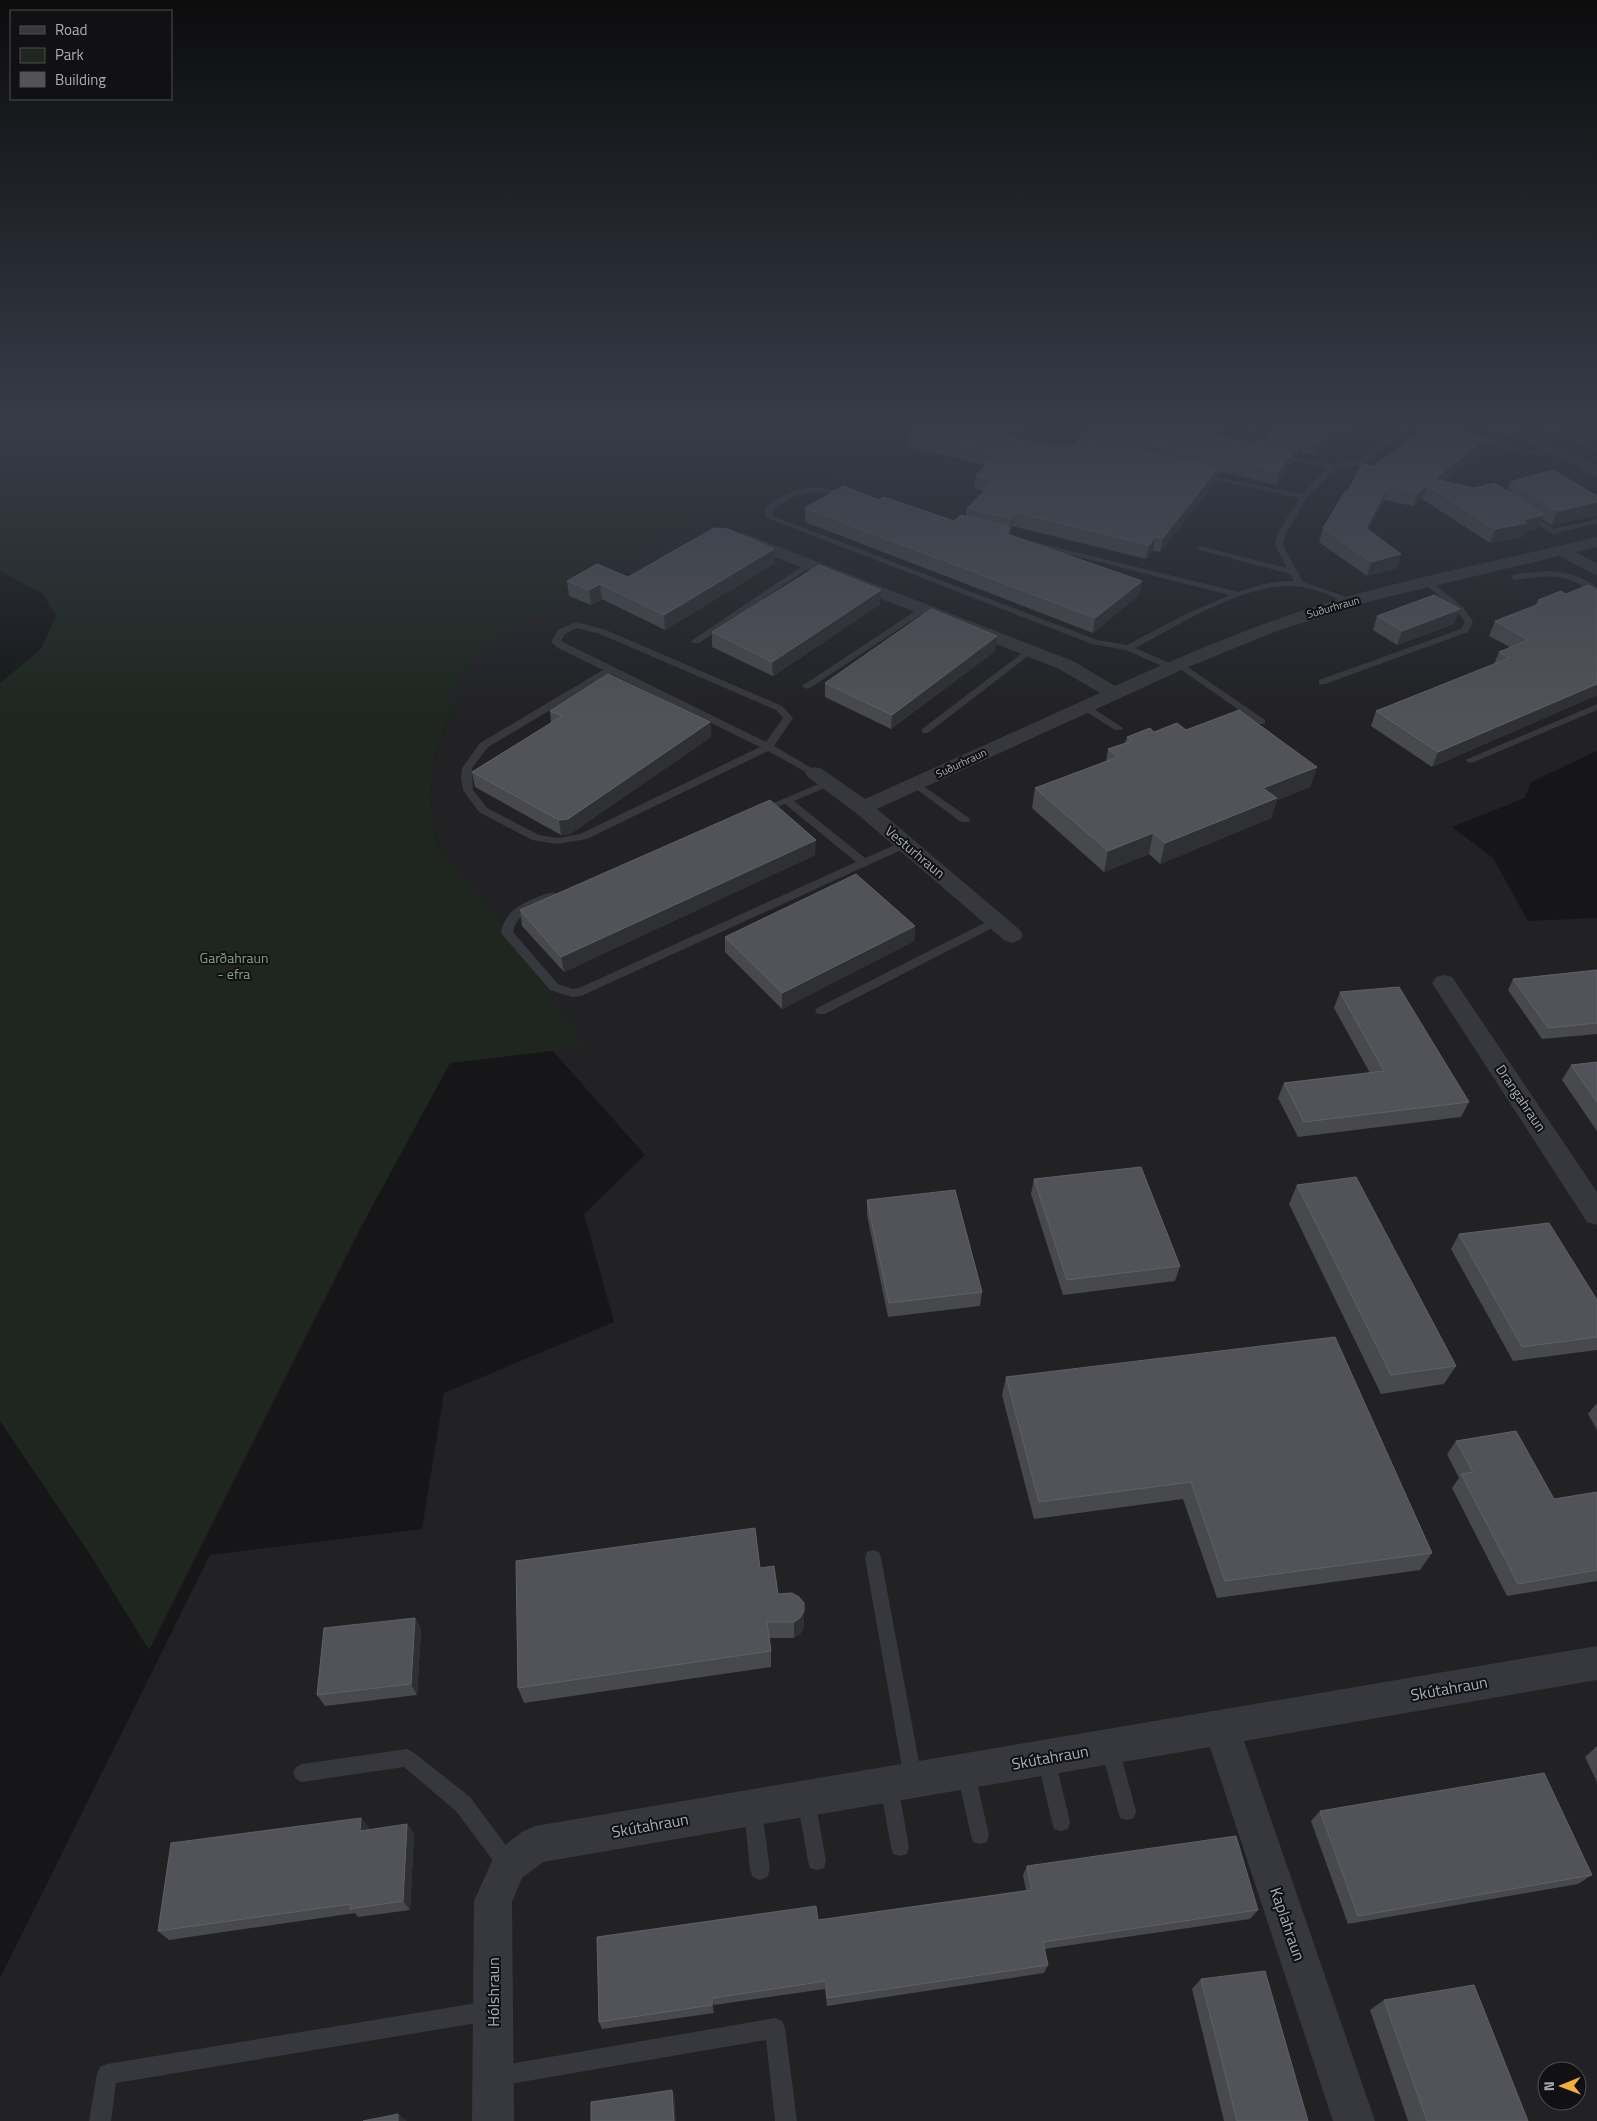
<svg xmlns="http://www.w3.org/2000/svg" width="1597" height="2121" viewBox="0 0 1597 2121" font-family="'Titillium Web',sans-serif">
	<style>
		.built { fill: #222225; fill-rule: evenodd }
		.green { fill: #1e261f }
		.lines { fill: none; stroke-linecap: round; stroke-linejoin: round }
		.lane { fill: #37383d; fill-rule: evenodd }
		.street { fill: #37383d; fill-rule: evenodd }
		.wall { fill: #47494d }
		.shaded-wall { fill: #2f3033 }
		.building { fill: #525359; stroke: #5f6168 }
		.labels { text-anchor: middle; stroke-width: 4; stroke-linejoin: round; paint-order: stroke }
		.far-street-label { font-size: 11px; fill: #a8adb8; stroke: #111113 }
		.street-label { font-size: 14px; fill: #a8adb8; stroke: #111113 }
		.park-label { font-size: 14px; fill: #7fa381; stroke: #111113 }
		.near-street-label { font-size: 16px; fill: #a8adb8; stroke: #111113 }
	</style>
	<rect width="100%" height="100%" fill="#161618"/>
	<path class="built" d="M892 422H1597V751L1531 782 1525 798 1452 827 1493 858 1528 921 1597 918V2121H0V1978L210 1555 422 1529 444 1393 614 1322 584 1214 645 1155 482 971 461 877 437 847 430 795 436 751 446 724 454 709 448 697 452 688 475 660 501 635 654 539 786 480ZM1547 2071H1577V2101H1547Z"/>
	<path class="green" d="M0 422H905L862 459 832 476 794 486 658 537 501 635 475 660 452 688 448 697 453 703 454 709 446 724 436 751 430 795 437 847 503 925 585 1047 450 1063 360 1229 149 1650 89 1553 0 1421V683L41 649 56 616 43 594 0 571Z"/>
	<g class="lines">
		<g class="lane">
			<path d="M1258 422H1267L1237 443 1242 444V448L1228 446V442Z"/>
			<path d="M1288 422H1297L1268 442 1259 452H1253L1252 450 1262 438Z"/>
			<path d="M1412 422H1421L1361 465 1334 469 1307 498 1286 533 1283 545 1303 582 1355 600V604H1349C1334 598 1318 589 1302 587 1249 579 1181 624 1135 648L1174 665 1176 667 1171 670 1126 650 1092 644 765 517V508C796 483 815 485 852 494L853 496 849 498C816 490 800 488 772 511L773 516 1097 640 1127 645 1186 614 1230 595 1015 541V537L1238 592C1257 586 1274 580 1294 581L1290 574 1196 549 1200 546 1287 568 1275 545 1278 533 1299 498 1201 477H1198V473L1302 494 1327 468 1275 457V453L1332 465 1356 461Z"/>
			<path d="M1529 422H1539L1574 436 1597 430V434L1580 439 1597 446V451Z"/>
			<path d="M1467 433 1527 450 1537 451 1553 447 1557 449C1534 464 1492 444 1467 437Z"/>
			<path d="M1030 437 1086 448 1090 450 1086 452 1033 441 1029 439Z"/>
			<path d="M1597 456V460L1579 464 1575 462Z"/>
			<path d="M1524 513H1530L1554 529 1597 519V523L1553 534 1524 517Z"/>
			<path d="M808 562 815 564 699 643H693L691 641Z"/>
			<path d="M1548 571C1567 572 1583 576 1597 588V596C1590 593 1584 586 1577 583 1558 573 1535 577 1515 580L1511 577 1515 574Z"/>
			<path d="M1429 580 1463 607 1473 622 1468 632 1325 684H1319V680L1461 629 1465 622 1457 611 1426 585 1425 583Z"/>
			<path d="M923 606 927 609 926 611 810 688 807 689 802 686Z"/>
			<path d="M576 622 606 630 782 706 793 718 774 746 820 773 819 775H811L768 751 587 839 557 844 532 840 479 812 463 790 461 778 462 768 480 743 603 670 558 648 551 642 558 630ZM577 628 600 634 776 710 783 718 766 742 561 641 565 634ZM611 674 760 747 580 834 557 838 539 835 487 808 473 790 472 768 488 747Z"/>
			<path d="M1029 648 1032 649V653L928 733H922V729Z"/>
			<path d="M1179 661 1265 720V724H1259L1176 666V662Z"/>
			<path d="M1085 704 1088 705 1123 728 1121 730H1115L1082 709 1080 707Z"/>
			<path d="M1597 704V710L1474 762 1470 763 1465 760Z"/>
			<path d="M828 780 833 783 832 785 794 801 865 858 902 842H910L911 844 910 846 581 996 572 997 550 990 501 933C505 911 521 904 540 896 546 894 550 892 556 893L558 896 556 899C538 906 517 911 513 932L558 984 572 989 579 988 856 862 785 804 760 814 755 811Z"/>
			<path d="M916 781 969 818 970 820 969 822H961L912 786 911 784Z"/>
			<path d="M996 917 1002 921 1000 924 825 1014H817L815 1011 817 1008Z"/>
			<path d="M873 1550 879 1552 881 1558 922 1778 919 1784 913 1787 907 1784 904 1778 865 1558 867 1552Z"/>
			<path d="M1110 1740 1116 1743 1119 1749 1136 1811 1134 1818 1127 1820 1120 1818 1118 1811 1101 1749 1104 1743Z"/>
			<path d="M407 1749 413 1752 470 1797 514 1856 516 1863 514 1870 507 1872 500 1870 456 1811 404 1767 302 1782 296 1779 293 1773 296 1767 302 1764Z"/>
			<path d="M1046 1750 1052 1753 1055 1759 1070 1822 1068 1829 1061 1831 1054 1829 1052 1822 1037 1759 1040 1753Z"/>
			<path d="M966 1765 972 1768 975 1774 989 1835 987 1842 980 1844 973 1842 971 1835 957 1774 960 1768Z"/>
			<path d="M889 1777 895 1780 898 1786 909 1847 907 1854 900 1856 893 1854 891 1847 880 1786 883 1780Z"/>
			<path d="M806 1790 813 1792 815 1799 826 1861 824 1868 817 1870 810 1868 808 1861 797 1799 799 1792Z"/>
			<path d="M753 1801 760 1803 762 1810 770 1870 767 1877 760 1880 753 1877 750 1870 744 1810 746 1803Z"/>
			<path d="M489 2001 496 2004 499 2011 496 2018 489 2021 116 2083 111 2121H89L97 2074 100 2067 107 2064Z"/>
			<path d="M775 2018 782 2021 785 2028 797 2121H775L766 2040 498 2086 491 2083 488 2076 491 2069 498 2066Z"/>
		</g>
		<g class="street">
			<path d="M1477 422H1498L1541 438 1597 466V477L1531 444 1479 425Z"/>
			<path d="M743 533 1073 661 1115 686C1195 650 1276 616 1360 593 1438 572 1518 556 1597 537V547L1576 552 1597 564V576L1559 556 1371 601 1277 631 1186 668 877 809 1020 930 1023 935 1020 940 1012 943 1004 940 856 813 808 777 805 773 808 769 815 767 822 769 865 799 1100 693 1059 669 737 542 735 538 737 534Z"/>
			<path d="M1444 975 1452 977 1597 1192V1225L1587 1222 1436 989 1432 983 1436 977Z"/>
			<path d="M1597 1646V1680L1244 1741 1375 2121H1333L1210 1747 543 1862 522 1878 512 1902 514 2121H472L474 1901 496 1852 522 1832 535 1826Z"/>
		</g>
	</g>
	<g class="wall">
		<path d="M921 422H1024L1023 427 1013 437 1069 450 1085 439 1086 432 1234 422 1215 435 1251 443 1266 441 1268 435 1362 422 1314 456 1300 451 1297 455H1294L1292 462 1276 485 1222 472 1221 475 1217 474 1215 482 1160 552 1153 551 1146 559 1012 526 1010 533H1009V534L1142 581 1139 595 1093 633 805 522V508L879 500 954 521 966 516 967 508 984 491 974 488 976 475 985 465 907 447 908 434Z"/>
		<path d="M1481 452 1444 481 1474 488 1507 491 1510 482 1597 496V515L1552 525 1542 519 1538 528 1524 532 1522 537 1490 543 1422 499 1413 506 1384 500 1368 530 1397 568 1367 576 1319 542 1323 528 1347 492 1374 466Z"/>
		<path d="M775 563 665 630 602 599 591 605 569 596 567 581 628 577Z"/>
		<path d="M1597 590V695L1432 767 1371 726 1376 711 1494 664 1499 652 1510 647 1489 636 1495 621 1535 606 1538 600 1566 594Z"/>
		<path d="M880 604 773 676 712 647V632Z"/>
		<path d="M1377 616 1454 624 1397 645 1373 630Z"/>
		<path d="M995 651 891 729 825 697V683Z"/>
		<path d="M550 711 710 722 711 737 570 834 561 835 475 787 472 772 551 723Z"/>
		<path d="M1186 730 1317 767 1310 787 1277 800 1271 818 1160 864 1149 854 1104 872 1032 808 1035 788 1106 761 1108 749 1125 743 1127 737 1154 732Z"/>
		<path d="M815 855 564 972 522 926 520 910Z"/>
		<path d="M915 926 914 941 782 1009 725 952V937Z"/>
		<path d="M1597 970V1034L1542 1039 1508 990 1513 979Z"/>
		<path d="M1340 992 1469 1102 1461 1117 1298 1137 1278 1098 1284 1083 1370 1073 1334 1008Z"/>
		<path d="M1597 1062V1131L1562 1080 1571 1065Z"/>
		<path d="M1034 1179 1180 1266 1175 1281 1063 1295 1031 1194Z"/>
		<path d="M1297 1185 1456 1366 1444 1384 1381 1394 1289 1204Z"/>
		<path d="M867 1200 982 1292 980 1306 888 1317 867 1215Z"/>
		<path d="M1459 1234 1597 1300V1350L1513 1361 1451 1249Z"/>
		<path d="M1006 1377 1432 1553 1420 1570 1217 1598 1183 1499 1034 1519 1002 1395Z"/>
		<path d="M1597 1403V1430L1588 1414Z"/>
		<path d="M1456 1441 1554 1499 1597 1492V1581L1507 1596 1452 1488 1459 1478 1447 1454Z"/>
		<path d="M760 1568 778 1594 804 1627 800 1634 794 1638H769L771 1651V1667L524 1703 518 1688Z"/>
		<path d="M415 1618 421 1630 417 1695 325 1706 317 1695Z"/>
		<path d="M1597 1746V1782L1585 1757Z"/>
		<path d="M1320 1811 1592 1875 1578 1884 1348 1924 1311 1821Z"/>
		<path d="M407 1824 414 1834 410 1910 358 1917 355 1913 169 1940 158 1931 369 1827 368 1830Z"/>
		<path d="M1027 1866 1258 1910 1250 1919 1044 1949 1048 1965 1044 1973 827 2006 825 1989 714 2005V2013L602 2029 599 2022 818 1920 1026 1890 1023 1875Z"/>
		<path d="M1201 1979 1308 2121H1224L1192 1989Z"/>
		<path d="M1384 2000 1528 2121H1408L1370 2010Z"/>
	</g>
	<g class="shaded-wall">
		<path d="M1016 422H1024L1023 427 1002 448 1003 435Z"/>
		<path d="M1216 422H1234L1199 445 1201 432Z"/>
		<path d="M1347 422H1362L1314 456 1318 443Z"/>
		<path d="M1303 438 1300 451 1297 455 1300 442Z"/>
		<path d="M1486 438 1481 452 1434 490V479Z"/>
		<path d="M1296 448 1292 462 1276 485 1279 471Z"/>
		<path d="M1218 468 1215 482 1160 552 1163 538Z"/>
		<path d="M1427 485 1422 499 1413 506 1418 493Z"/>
		<path d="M1388 486 1384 500 1361 542 1366 528Z"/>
		<path d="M1597 502V515L1552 525 1557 511Z"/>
		<path d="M1014 512 1012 526 1010 533 1012 519Z"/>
		<path d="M1544 515 1538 528 1524 532 1522 537 1490 543 1495 529 1522 520Z"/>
		<path d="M1155 537 1153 551 1146 559 1149 545Z"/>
		<path d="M774 549 775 563 665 630 664 615Z"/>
		<path d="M1401 554 1397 568 1367 576 1371 562Z"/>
		<path d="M1142 581 1139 595 1093 633 1095 618Z"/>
		<path d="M600 584 602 599 591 605 589 590Z"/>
		<path d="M881 590 880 604 773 676 772 662Z"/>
		<path d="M1460 609 1454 624 1397 645 1402 631Z"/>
		<path d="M997 636 995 651 891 729 892 715Z"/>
		<path d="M1597 684V695L1432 767 1438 752Z"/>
		<path d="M710 722 711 737 570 834 561 835 559 820Z"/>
		<path d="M1317 767 1310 787 1277 800 1271 818 1160 864 1165 843 1263 788Z"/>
		<path d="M1153 833 1149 854 1104 872 1108 851Z"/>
		<path d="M816 840 815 855 564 972 561 957Z"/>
		<path d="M915 926 914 941 782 1009V993Z"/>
		<path d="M804 1611V1627L800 1634 794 1638V1622Z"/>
		<path d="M415 1618 421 1630 417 1695 411 1684Z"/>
		<path d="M361 1818 369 1827 368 1841 360 1831Z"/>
		<path d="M407 1824 414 1834 410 1910 403 1901Z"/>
		<path d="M713 1998 714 2005V2013L712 2005Z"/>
		<path d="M672 2090 675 2098 676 2121H674Z"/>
		<path d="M398 2114 407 2121H398Z"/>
	</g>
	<g class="building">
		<path d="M921 422H1016L1003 435 1069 450 1080 438 1218 468 1163 538 1155 537 1149 545 1014 512 1012 519 967 508 996 480 976 475 997 454 908 434Z"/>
		<path d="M1096 422H1216L1201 432 1251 443 1257 439 1296 448 1279 471 1225 459 1224 461 1086 432Z"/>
		<path d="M1285 422H1347L1318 443 1303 438 1300 442 1268 435Z"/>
		<path d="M1432 422 1486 438 1434 479 1474 488 1495 483 1544 515 1522 520 1527 523 1495 529 1427 485 1418 493 1388 486 1366 528 1401 554 1371 562 1323 528 1345 492H1347L1363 464 1374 466Z"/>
		<path d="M1553 470 1597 496V502L1557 511 1510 482Z"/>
		<path d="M843 486 879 500 884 497 954 521 961 515 1009 527 1007 534 1142 581 1095 618 805 508Z"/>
		<path d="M714 528 728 529 774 549 664 615 600 584 589 590 567 581 597 564 628 577Z"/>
		<path d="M819 565 881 590 772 662 712 632Z"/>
		<path d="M1588 585 1597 590V684L1438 752 1376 711 1509 658 1499 652 1528 640 1495 621 1542 603 1538 600 1561 591 1566 594Z"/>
		<path d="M1434 595 1460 609 1402 631 1377 616Z"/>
		<path d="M931 609 997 636 892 715 825 683Z"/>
		<path d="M608 674 710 722 568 819 559 820 472 772 562 716 550 711Z"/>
		<path d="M1239 710 1317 767 1263 788 1277 798 1165 843 1153 833 1108 851 1035 788 1118 757 1108 749 1132 741 1127 737 1150 728 1154 732 1177 723 1186 730Z"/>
		<path d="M770 800 816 840 561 957 520 910Z"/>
		<path d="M856 874 915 926 782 993 725 937Z"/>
		<path d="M1597 970V1023L1548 1028 1513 979Z"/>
		<path d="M1399 987 1469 1102 1304 1122 1284 1083 1384 1071 1340 992Z"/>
		<path d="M1597 1062V1102L1571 1065Z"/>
		<path d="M1141 1167 1180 1266 1067 1280 1034 1179Z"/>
		<path d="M1356 1177 1456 1366 1391 1375 1297 1185Z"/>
		<path d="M955 1190 982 1292 889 1303 867 1200Z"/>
		<path d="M1549 1223 1597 1300V1337L1522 1347 1459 1234Z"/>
		<path d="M1335 1337 1432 1553 1225 1581 1191 1482 1039 1502 1006 1377Z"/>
		<path d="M1516 1431 1554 1499 1597 1492V1570L1518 1584 1461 1474 1473 1472 1456 1441Z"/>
		<path d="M755 1528 760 1568 774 1566 778 1594 792 1593 799 1597 804 1603V1611L800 1618 794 1622H767L771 1651 518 1688 516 1561Z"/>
		<path d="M415 1618 411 1684 317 1695 324 1628Z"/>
		<path d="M1544 1773 1592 1875 1358 1916 1320 1811Z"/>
		<path d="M361 1818 360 1831 407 1824 403 1901 350 1909 351 1904 158 1931 171 1843Z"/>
		<path d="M1236 1836 1258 1910 1043 1942 1048 1965 827 1998 826 1981 713 1998 712 2005 599 2022 597 1937 816 1906 818 1920 1032 1890 1027 1866Z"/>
		<path d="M1265 1971 1308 2121H1237L1201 1979Z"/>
		<path d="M1474 1985 1528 2121H1427L1384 2000Z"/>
		<path d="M672 2090 674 2121H591V2102Z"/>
		<path d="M398 2114V2121H363Z"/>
	</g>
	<linearGradient id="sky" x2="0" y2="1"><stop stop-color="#0c0c0d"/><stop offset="0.59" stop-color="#363c48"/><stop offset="1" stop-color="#363c48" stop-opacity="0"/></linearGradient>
	<rect width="1597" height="719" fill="url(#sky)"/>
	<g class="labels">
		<g class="far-street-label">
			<text transform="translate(1333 607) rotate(-16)" y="4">Suðurhraun</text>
			<text transform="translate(961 763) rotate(-25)" y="4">Suðurhraun</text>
		</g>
		<g class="street-label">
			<text transform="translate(915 852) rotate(40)" y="5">Vesturhraun</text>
			<text transform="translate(1521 1098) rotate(56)" y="5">Drangahraun</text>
		</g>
		<g class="park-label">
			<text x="234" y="963">Garðahraun<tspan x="234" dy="16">- efra</tspan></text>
		</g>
		<g class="near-street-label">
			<text transform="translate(1449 1688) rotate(-10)" y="6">Skútahraun</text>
			<text transform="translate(1050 1757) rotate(-10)" y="6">Skútahraun</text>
			<text transform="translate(650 1825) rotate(-10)" y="6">Skútahraun</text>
			<text transform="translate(1288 1924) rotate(71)" y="6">Kaplahraun</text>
			<text transform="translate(493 1992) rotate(-90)" y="6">Hólshraun</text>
		</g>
	</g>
	<rect x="10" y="10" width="162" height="90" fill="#111113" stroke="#4d4f55"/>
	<rect x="20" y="26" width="25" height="8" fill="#37383d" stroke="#4d4f55"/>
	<text x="55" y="35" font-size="15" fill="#a8adb8">Road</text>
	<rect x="20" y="48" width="25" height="15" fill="#1e261f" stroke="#4d4f55"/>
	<text x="55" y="60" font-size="15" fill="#a8adb8">Park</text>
	<rect x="20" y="72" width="25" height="15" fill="#525359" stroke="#4d4f55"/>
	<text x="55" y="85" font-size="15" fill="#a8adb8">Building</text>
	<g transform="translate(1562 2086) rotate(269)"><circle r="24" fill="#111113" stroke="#4d4f55"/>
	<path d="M0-4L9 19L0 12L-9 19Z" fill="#f2b134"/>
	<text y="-8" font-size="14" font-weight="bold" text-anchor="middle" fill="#a8adb8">N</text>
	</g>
</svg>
